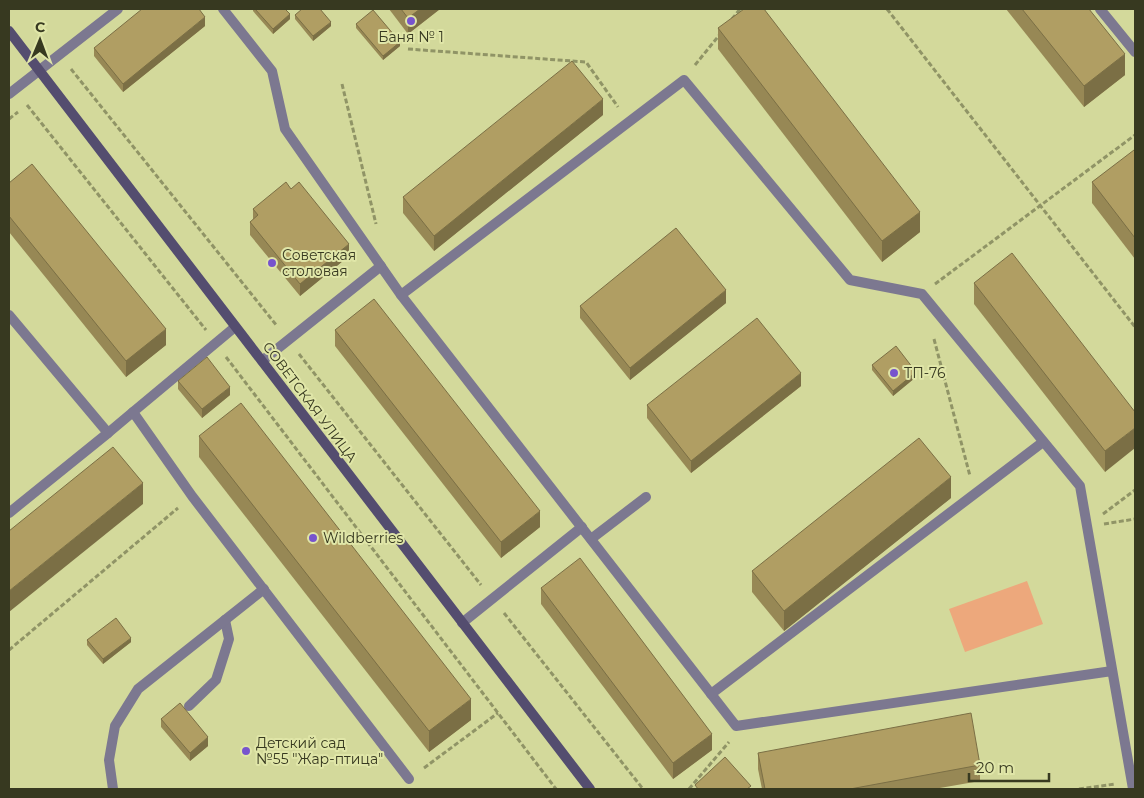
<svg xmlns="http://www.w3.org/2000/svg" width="1144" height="798" viewBox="0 0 1144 798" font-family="Montserrat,sans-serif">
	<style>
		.green { fill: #eda87c }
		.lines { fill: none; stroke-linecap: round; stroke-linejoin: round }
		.path { stroke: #909466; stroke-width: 3; stroke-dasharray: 5 2.5; stroke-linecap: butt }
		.lane { stroke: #7c7890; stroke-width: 10 }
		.street { stroke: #7c7890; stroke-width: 10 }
		.secondary { stroke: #544d6f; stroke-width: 10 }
		.wall { fill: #978855 }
		.shaded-wall { fill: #7b6f45 }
		.building { fill: #b09e63; stroke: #7b6f45 }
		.poi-dot { fill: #7754cd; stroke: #e0e6a8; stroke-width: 2 }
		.labels { text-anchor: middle; stroke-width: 4; stroke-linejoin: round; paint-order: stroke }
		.poi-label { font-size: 14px; fill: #373920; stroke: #e0e6a8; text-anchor: start }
		.street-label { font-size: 14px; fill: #373920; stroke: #e0e6a8 }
	</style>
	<rect width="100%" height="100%" fill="#d3d99b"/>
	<path class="green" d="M1027 581 1043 624 965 652 949 609Z"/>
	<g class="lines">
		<g class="path">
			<path d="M887 9 1135 327"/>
			<path d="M732 19 740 9"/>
			<path d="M408 49 586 62 618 107"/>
			<path d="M695 65 721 33"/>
			<path d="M71 69 277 326"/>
			<path d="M342 84 376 224"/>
			<path d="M27 105 206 330"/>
			<path d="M9 119 18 112"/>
			<path d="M935 284 1135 135"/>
			<path d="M934 339 970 476"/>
			<path d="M299 354 481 585"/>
			<path d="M226 357 556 789"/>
			<path d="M1103 514 1135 490"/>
			<path d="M1104 524 1135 519"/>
			<path d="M504 613 643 789"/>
			<path d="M9 650 178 508"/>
			<path d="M424 768 498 713"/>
			<path d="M689 789 729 742"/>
			<path d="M1079 789 1115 784"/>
		</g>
		<g class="lane">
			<path d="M223 9 272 71 285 129 401 295"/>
			<path d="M1100 9 1135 52"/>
			<path d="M9 315 108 433 133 412"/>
			<path d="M235 327 133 412 192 496 409 779"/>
			<path d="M262 361 381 266"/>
			<path d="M9 513 108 433"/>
			<path d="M591 539 646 497"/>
			<path d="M462 623 582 527"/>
			<path d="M1112 671 736 726 401 295 684 80 850 280 922 294 1080 486 1133 789"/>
			<path d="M711 694 1043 442"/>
			<path d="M189 706 216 680 229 639 225 620"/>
			<path d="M113 789 109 760 115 726 138 689 264 589"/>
		</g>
		<path class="street" d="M9 94 118 9"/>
		<path class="secondary" d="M9 31 590 789"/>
	</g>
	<g class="wall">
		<path d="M253 9H285L290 19 273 34 253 11Z"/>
		<path d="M389 9H440L408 34Z"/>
		<path d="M1006 9H1089L1125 75 1084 107Z"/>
		<path d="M295 15 331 26 313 41 295 19Z"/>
		<path d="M356 24 400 46 383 60 356 28Z"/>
		<path d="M205 26 123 92 94 56V48Z"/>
		<path d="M718 28 920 232 882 262 718 49Z"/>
		<path d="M603 115 434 251 403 213V197Z"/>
		<path d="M1135 151V259L1092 203V182Z"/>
		<path d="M9 183 166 345 126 377 9 232Z"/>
		<path d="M291 189 349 256 300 296 250 235V222L253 220V209Z"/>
		<path d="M974 283 1135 412 1105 472 974 304Z"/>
		<path d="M726 303 630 380 580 318V306Z"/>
		<path d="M335 330 540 527 501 558 335 346Z"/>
		<path d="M872 365 916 377 893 396 872 370Z"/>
		<path d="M178 381 230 395 202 418 178 389Z"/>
		<path d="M801 386 691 473 647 418V405Z"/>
		<path d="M199 436 471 720 429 752 199 457Z"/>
		<path d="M951 498 784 631 752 592V571Z"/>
		<path d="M541 588 712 750 673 779 541 604Z"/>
		<path d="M87 640 131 642 103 664 87 645Z"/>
		<path d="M161 719 208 746 190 761 161 727Z"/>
		<path d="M758 753 980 765V781L934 789H762L758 769Z"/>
	</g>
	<g class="shaded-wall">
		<path d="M420 9H440L408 34V18Z"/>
		<path d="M290 14V19L273 34V29Z"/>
		<path d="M205 17V26L123 92V84Z"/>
		<path d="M331 22V26L313 41V36Z"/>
		<path d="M400 42V46L383 60V56Z"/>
		<path d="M1125 54V75L1084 107V86Z"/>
		<path d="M603 99V115L434 251V236Z"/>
		<path d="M920 212V232L882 262V241Z"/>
		<path d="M349 244V256L300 296V284Z"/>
		<path d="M726 290V303L630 380V368Z"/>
		<path d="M166 329V345L126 377V361Z"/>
		<path d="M916 372V377L893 396V391Z"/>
		<path d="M801 373V386L691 473V461Z"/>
		<path d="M230 387V395L202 418V409Z"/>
		<path d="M1135 428V448L1105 472V451Z"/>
		<path d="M951 477V498L784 631V611Z"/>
		<path d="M143 483V504L9 612V591Z"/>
		<path d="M540 511V527L501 558V542Z"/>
		<path d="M131 638V642L103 664V659Z"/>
		<path d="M471 699V720L429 752V731Z"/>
		<path d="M712 734V750L673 779V763Z"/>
		<path d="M208 737V746L190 761V753Z"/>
	</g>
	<g class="building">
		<path d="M142 9H199L205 17 123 84 94 48Z"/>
		<path d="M255 9H285L290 14 273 29Z"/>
		<path d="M302 9H320L331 22 313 36 295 15Z"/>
		<path d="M401 9H420L408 18Z"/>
		<path d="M744 9H764L920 212 882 241 718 28Z"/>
		<path d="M1022 9H1089L1125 54 1084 86Z"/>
		<path d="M373 10 400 42 383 56 356 24Z"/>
		<path d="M572 61 603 99 434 236 403 197Z"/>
		<path d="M1134 150 1135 151V238L1092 182Z"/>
		<path d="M32 164 166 329 126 361 9 216V183Z"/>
		<path d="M286 182 291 189 299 182 349 244 300 284 250 222 258 215 253 209Z"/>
		<path d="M676 228 726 290 630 368 580 306Z"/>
		<path d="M1012 253 1135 412V428L1105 451 974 283Z"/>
		<path d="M374 299 540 511 501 542 335 330Z"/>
		<path d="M757 318 801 373 691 461 647 405Z"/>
		<path d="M896 346 916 372 893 391 872 365Z"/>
		<path d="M207 357 230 387 202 409 178 381Z"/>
		<path d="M241 403 471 699 429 731 199 436Z"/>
		<path d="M919 438 951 477 784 611 752 571Z"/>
		<path d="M113 447 143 483 9 591V531Z"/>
		<path d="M580 558 712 734 673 763 541 588Z"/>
		<path d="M116 618 131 638 103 659 87 640Z"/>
		<path d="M180 703 208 737 190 753 161 719Z"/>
		<path d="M971 713 980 765 850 789H765L758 753Z"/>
		<path d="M725 757 751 786 747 789H698L695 785Z"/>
	</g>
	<g class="poi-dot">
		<circle cx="411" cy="21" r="5"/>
		<circle cx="272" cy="263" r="5"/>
		<circle cx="894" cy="373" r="5"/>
		<circle cx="313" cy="538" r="5"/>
		<circle cx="246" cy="751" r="5"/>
	</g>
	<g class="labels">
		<g class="poi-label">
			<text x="411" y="42" text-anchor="middle">Баня № 1</text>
			<text x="282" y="260">Советская<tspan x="282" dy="16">столовая</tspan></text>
			<text x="904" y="378">ТП-76</text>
			<text x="323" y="543">Wildberries</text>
			<text x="256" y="748">Детский сад<tspan x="256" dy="16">№55 "Жар-птица"</tspan></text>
		</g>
		<g class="street-label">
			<text transform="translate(310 402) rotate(53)" y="5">СОВЕТСКАЯ УЛИЦА</text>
		</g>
	</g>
	<rect width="1144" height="798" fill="none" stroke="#373920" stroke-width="20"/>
	<g transform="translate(40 40) rotate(1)" stroke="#e0e6a8" stroke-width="4" paint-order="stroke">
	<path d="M0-4L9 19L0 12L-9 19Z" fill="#373920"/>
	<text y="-8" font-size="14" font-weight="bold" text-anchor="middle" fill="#373920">С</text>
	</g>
	<path d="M969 773v8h80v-8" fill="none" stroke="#373920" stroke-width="2.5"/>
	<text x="976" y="773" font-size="15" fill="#373920" stroke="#e0e6a8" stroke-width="4" paint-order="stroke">20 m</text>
</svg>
